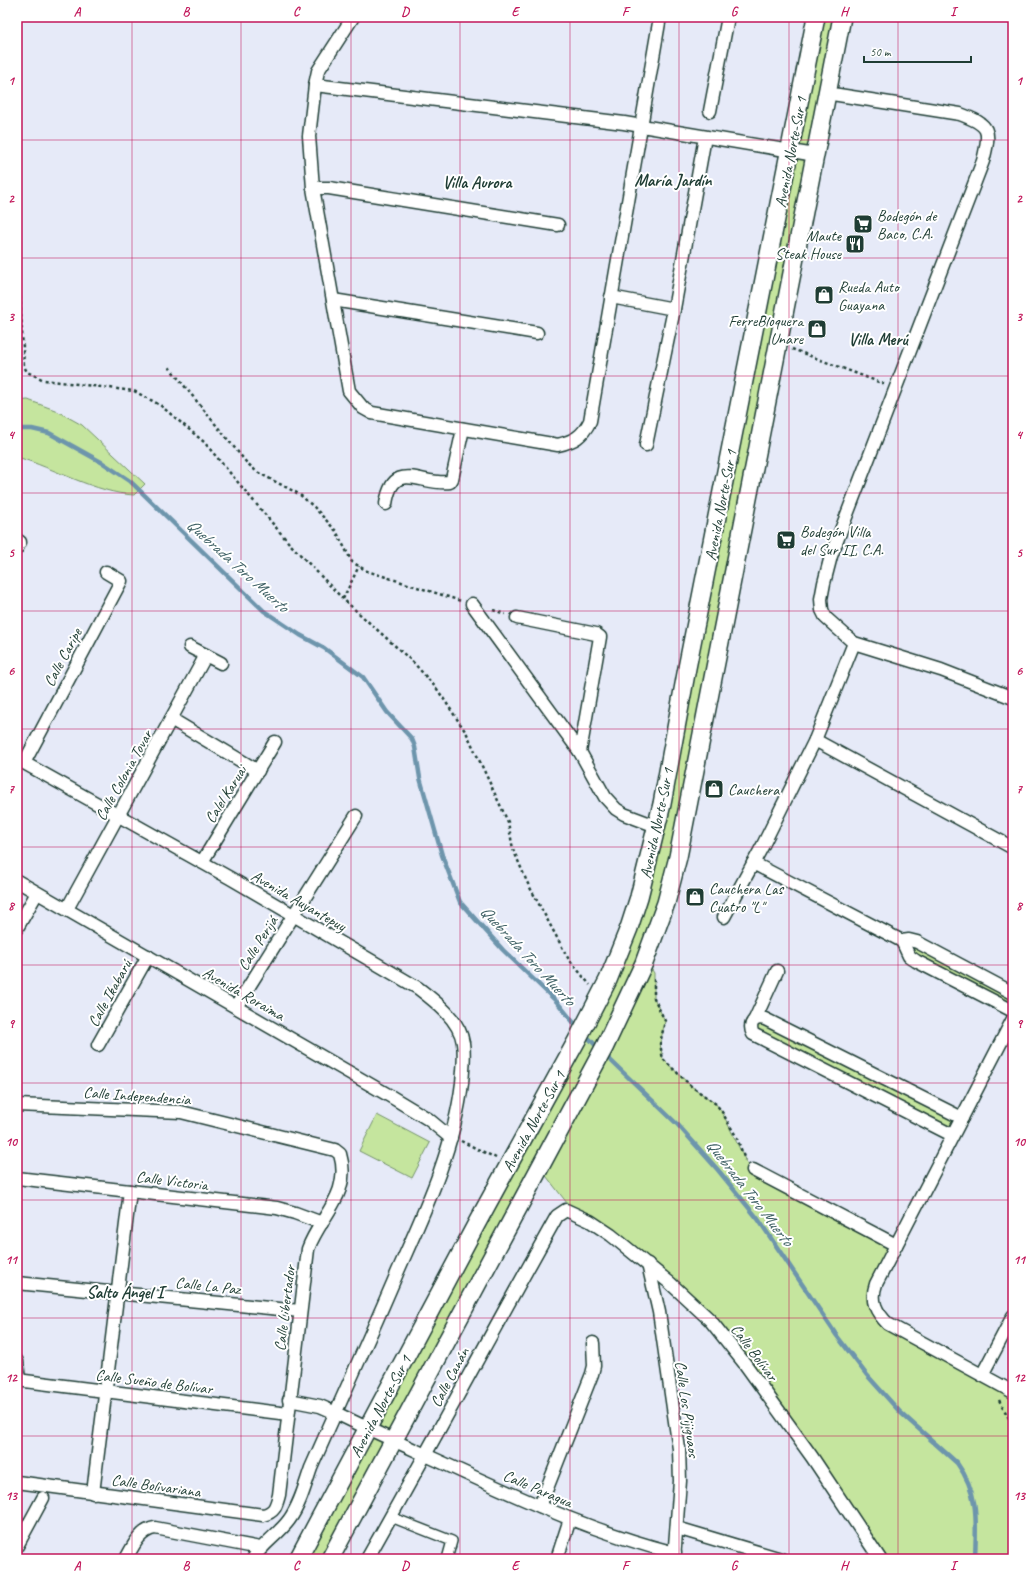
<svg xmlns="http://www.w3.org/2000/svg" width="1030" height="1576" viewBox="0 0 1030 1576" font-family="Caveat,sans-serif">
	<style>
		.green { fill: #c5e59e; stroke: #729169 }
		.lines { fill: none; stroke-linecap: round; stroke-linejoin: round }
		.stream { stroke: #6d95ac; stroke-width: 4.5 }
		.pedestrian-casing { stroke: #1f3d34; stroke-width: 12 }
		.minor-casing { stroke: #1f3d34; stroke-width: 15 }
		.secondary-casing { stroke: #1f3d34; stroke-width: 20 }
		.path { stroke: #1f3d34; stroke-width: 2.5; stroke-dasharray: 3 3; stroke-linecap: butt }
		.pedestrian { stroke: #fff; stroke-width: 9 }
		.minor { stroke: #fff; stroke-width: 12 }
		.secondary { stroke: #fff; stroke-width: 17 }
		.grid { fill: none; stroke: #c2185b; stroke-width: 1; stroke-opacity: 0.55 }
		.labels { text-anchor: middle; stroke-width: 4; stroke-linejoin: round; paint-order: stroke }
		.street-label { font-size: 16px; fill: #1f3d34; stroke: #fff }
		.poi-label { font-size: 16px; fill: #1f3d34; stroke: #fff; text-anchor: start }
		.neighbourhood-label { font-size: 17px; font-weight: bold; fill: #1f3d34; stroke: #fff }
		.water-label { font-size: 17px; font-style: italic; fill: #406266; stroke: #fff }
		.neatline { fill: none; stroke: #c2185b; stroke-width: 1.5 }
		.grid-label { font-size: 13px; text-anchor: middle; font-weight: bold; fill: #c2185b }
	</style>
	<rect width="100%" height="100%" fill="#e6eaf8"/>
	<filter id="ink" filterUnits="userSpaceOnUse"><feTurbulence type="fractalNoise" baseFrequency=".025" numOctaves="2"/><feDisplacementMap in="SourceGraphic" scale="8" xChannelSelector="R" yChannelSelector="G"/><feConvolveMatrix kernelMatrix="1 2 1 2 8 2 1 2 1" color-interpolation-filters="sRGB"/></filter>
	<g filter="url(#ink)">
		<g class="green">
			<path d="M816 17H842L650 967 654 973V998L665 1021 660 1044 663 1059 691 1086 716 1104 722 1112 748 1166 896 1245 876 1284 880 1316 1013 1392V1559H880L710 1320 574 1212 540 1168 330 1559H298L629 928Z"/>
			<path d="M28 400 55 410 82 425 145 484 134 495C96 493 54 468 17 457V401Z"/>
			<path d="M909 940 1013 993V1011L916 961Z"/>
			<path d="M755 1019 962 1118 952 1135 759 1038Z"/>
			<path d="M377 1115 430 1143 412 1178 359 1151Z"/>
		</g>
		<g class="lines">
			<g class="stream">
				<path d="M17 429H32L49 433 103 463 130 481 264 611 300 635 324 648 363 677 387 712 412 739 415 747 420 778 442 855 460 902 503 950 557 1002 578 1028"/>
				<path d="M584 1033 599 1049"/>
				<path d="M605 1055 678 1125 718 1170 758 1219 837 1336 866 1374 900 1412 957 1463C980 1495 976 1522 975 1559"/>
			</g>
			<defs>
				<path id="pedestrian" d="M391 1517 452 1541 447 1559"/>
				<g id="minor">
					<path d="M353 17 318 71 315 85 309 136 313 188 349 391 363 408 372 413 558 445C574 441 582 437 590 421L660 17"/>
					<path d="M315 85 624 123 815 155"/>
					<path d="M826 93 960 114C990 125 991 130 983 161L831 556 824 583 821 599 822 610 826 618 854 643 941 670 1013 698"/>
					<path d="M710 111 728 17"/>
					<path d="M313 188H329L558 225"/>
					<path d="M611 297 674 309"/>
					<path d="M333 300 537 333"/>
					<path d="M646 445 674 309 705 137"/>
					<path d="M386 504C393 458 421 486 450 482L452 479 463 429"/>
					<path d="M17 540 20 542 17 548"/>
					<path d="M472 604 580 752 605 797 616 809 624 814 656 826"/>
					<path d="M517 618 596 634 600 637 580 752"/>
					<path d="M190 647 221 663"/>
					<path d="M171 719 258 771"/>
					<path d="M815 740 1013 848"/>
					<path d="M17 759 230 878 418 988C435 1001 460 1020 463 1043 465 1056 463 1070 462 1083 454 1149 425 1210 398 1271 370 1337 340 1402 311 1468 305 1485 300 1505 289 1520 278 1535 263 1543 253 1559"/>
					<path d="M24 763 121 581 106 572"/>
					<path d="M202 862 275 742"/>
					<path d="M753 863 902 941 909 940 917 942 1013 993"/>
					<path d="M17 881 390 1096 428 1119 451 1138"/>
					<path d="M67 909 206 655"/>
					<path d="M724 917 763 845 815 740 854 643"/>
					<path d="M17 928 37 893"/>
					<path d="M902 941 909 956 916 961 1013 1011"/>
					<path d="M236 1007 356 816"/>
					<path d="M755 1019 777 971"/>
					<path d="M1013 1019 876 1284C870 1301 876 1312 888 1324L1013 1392"/>
					<path d="M98 1045 148 956"/>
					<path d="M17 1105 181 1112 335 1150 340 1154C352 1194 320 1216 308 1249L279 1495C276 1506 275 1512 263 1515L17 1482"/>
					<path d="M952 1135 753 1034C748 1024 754 1016 765 1019L962 1118"/>
					<path d="M753 1170 896 1245"/>
					<path d="M17 1178 277 1208 295 1213 322 1223"/>
					<path d="M648 1264 659 1312 679 1449 680 1481 674 1559"/>
					<path d="M17 1283 300 1311"/>
					<path d="M17 1361 19 1380"/>
					<path d="M982 1375 1013 1316"/>
					<path d="M17 1380 288 1414"/>
					<path d="M289 1400 320 1406 336 1413C378 1434 422 1453 465 1473 535 1505 600 1534 675 1553"/>
					<path d="M93 1493 130 1191"/>
					<path d="M540 1506 592 1374 594 1366 593 1343"/>
					<path d="M677 1528 781 1559"/>
					<path d="M17 1546 43 1498"/>
					<path d="M126 1559C133 1546 140 1530 155 1528L260 1548"/>
					<path d="M367 1559C431 1446 493 1330 557 1216L566 1210 590 1221 611 1235 670 1283 710 1320 745 1364 812 1457 880 1559"/>
					<path d="M557 1559 570 1519"/>
				</g>
				<g id="secondary">
					<path d="M298 1559 478 1221 577 1040 608 980 629 928 639 897 662 804 687 668 816 17"/>
					<path d="M330 1559 605 1046 644 963 666 903 678 857 842 17"/>
				</g>
			</defs>
			<use href="#pedestrian" class="pedestrian-casing"/>
			<use href="#minor" class="minor-casing"/>
			<use href="#secondary" class="secondary-casing"/>
			<g class="path">
				<path d="M17 291 20 297 24 366 27 372 44 380 134 391 160 405 204 442 289 543 343 599 413 662 437 689 467 734 508 822 513 849 527 882 568 958 590 985"/>
				<path d="M792 349 884 384"/>
				<path d="M169 367 246 462 257 472 299 494 314 507 336 531 352 562 367 571 461 601"/>
				<path d="M343 599 359 566"/>
				<path d="M493 610 505 614"/>
				<path d="M654 979V998L665 1021 660 1044 663 1059 691 1086 716 1104 722 1112 737 1138 745 1160"/>
				<path d="M461 1141 496 1158"/>
				<path d="M999 1400 1013 1426"/>
			</g>
			<use href="#pedestrian" class="pedestrian"/>
			<use href="#minor" class="minor"/>
			<use href="#secondary" class="secondary"/>
		</g>
	</g>
	<path class="grid" d="M132 17V1559M241 17V1559M351 17V1559M460 17V1559M570 17V1559M679 17V1559M789 17V1559M898 17V1559M17 140H1013M17 258H1013M17 376H1013M17 493H1013M17 611H1013M17 729H1013M17 847H1013M17 965H1013M17 1083H1013M17 1200H1013M17 1318H1013M17 1436H1013"/>
	<defs>
		<symbol id="supermarket-square" viewBox="-11 -11 22 22"><rect x="-9" y="-9" width="18" height="18" rx="4" fill="#1f3d34" stroke="#fff"/><path d="M-6-5.5h2.5l.6 2H6L4.5 2H-2.5L-4.4-4H-6ZM-1.5 3.2a1.3 1.3 0 1 0 .1 0ZM3 3.2a1.3 1.3 0 1 0 .1 0Z" fill="#fff"/></symbol>
		<symbol id="restaurant-square" viewBox="-11 -11 22 22"><rect x="-9" y="-9" width="18" height="18" rx="4" fill="#1f3d34" stroke="#fff"/><path d="M-5-6h1v4h1v-4h1v4h1v-4h1v5L-1.5 .5V6h-2V.5L-5-1ZM5-6V6H3V1.5H1.5Q1.5-4 5-6Z" fill="#fff"/></symbol>
		<symbol id="shop-square" viewBox="-11 -11 22 22"><rect x="-9" y="-9" width="18" height="18" rx="4" fill="#1f3d34" stroke="#fff"/><path d="M-5-2.5h2.3a2.7 3.5 0 0 1 5.4 0H5L5.5 6h-11ZM-1.5-2.5h3a1.5 2.3 0 0 0-3 0Z" fill="#fff"/></symbol>
	</defs>
	<g fill-rule="evenodd">
		<use href="#supermarket-square" x="852" y="213" width="22" height="22"/>
		<use href="#restaurant-square" x="844" y="233" width="22" height="22"/>
		<use href="#shop-square" x="813" y="284" width="22" height="22"/>
		<use href="#shop-square" x="806" y="318" width="22" height="22"/>
		<use href="#supermarket-square" x="775" y="529" width="22" height="22"/>
		<use href="#shop-square" x="703" y="778" width="22" height="22"/>
		<use href="#shop-square" x="684" y="886" width="22" height="22"/>
	</g>
	<g class="labels">
		<g class="street-label">
			<text transform="translate(790 152) rotate(-79)" y="6">Avenida Norte-Sur 1</text>
			<text transform="translate(720 505) rotate(-79)" y="6">Avenida Norte-Sur 1</text>
			<text transform="translate(62 657) rotate(-62)" y="6">Calle Caripe</text>
			<text transform="translate(123 775) rotate(-61)" y="6">Calle Colonia Tovar</text>
			<text transform="translate(225 794) rotate(-58)" y="6">Calel Karuai</text>
			<text transform="translate(656 823) rotate(-78)" y="6">Avenida Norte-Sur 1</text>
			<text transform="translate(299 900) rotate(30)" y="6">Avenida Auyantepuy</text>
			<text transform="translate(257 943) rotate(-58)" y="6">Calle Perijá</text>
			<text transform="translate(109 993) rotate(-61)" y="6">Calle Ikabarú</text>
			<text transform="translate(244 993) rotate(30)" y="6">Avenida Roraima</text>
			<text transform="translate(137 1095) rotate(4)" y="6">Calle Independencia</text>
			<text transform="translate(533 1121) rotate(-61)" y="6">Avenida Norte-Sur 1</text>
			<text transform="translate(172 1180) rotate(7)" y="6">Calle Victoria</text>
			<text transform="translate(208 1285) rotate(6)" y="6">Calle La Paz</text>
			<text transform="translate(284 1308) rotate(-83)" y="6">Calle Libertador</text>
			<text transform="translate(755 1352) rotate(53)" y="6">Calle Bolívar</text>
			<text transform="translate(449 1377) rotate(-62)" y="6">Calle Canán</text>
			<text transform="translate(154 1381) rotate(7)" y="6">Calle Sueño de Bolívar</text>
			<text transform="translate(380 1406) rotate(-62)" y="6">Avenida Norte-Sur 1</text>
			<text transform="translate(688 1409) rotate(82)" y="6">Calle Los Pijiguaos</text>
			<text transform="translate(156 1485) rotate(8)" y="6">Calle Bolivariana</text>
			<text transform="translate(538 1488) rotate(23)" y="6">Calle Paragua</text>
		</g>
		<g class="poi-label">
			<text x="877" y="221">Bodegón de<tspan x="877" dy="18">Baco, C.A.</tspan></text>
			<text x="841" y="241" text-anchor="end">Maute<tspan x="841" dy="18">Steak House</tspan></text>
			<text x="838" y="292">Rueda Auto<tspan x="838" dy="18">Guayana</tspan></text>
			<text x="803" y="326" text-anchor="end">FerreBloquera<tspan x="803" dy="18">Unare</tspan></text>
			<text x="800" y="537">Bodegón Villa<tspan x="800" dy="18">del Sur II, C.A.</tspan></text>
			<text x="728" y="795">Cauchera</text>
			<text x="709" y="894">Cauchera Las<tspan x="709" dy="18">Cuatro "L"</tspan></text>
		</g>
		<g class="neighbourhood-label">
			<text x="673" y="186">María Jardín</text>
			<text x="477" y="188">Villa Aurora</text>
			<text x="878" y="345">Villa Merú</text>
			<text x="125" y="1298">Salto Ángel I</text>
		</g>
		<g class="water-label">
			<text transform="translate(238 565) rotate(42)" y="6">Quebrada Toro Muerto</text>
			<text transform="translate(528 955) rotate(47)" y="6">Quebrada Toro Muerto</text>
			<text transform="translate(750 1192) rotate(52)" y="6">Quebrada Toro Muerto</text>
		</g>
	</g>
	<rect width="1030" height="1576" fill="none" stroke="#fff" stroke-width="44"/>
	<path d="M864 56v6h107v-6" fill="none" stroke="#1f3d34" stroke-width="2"/>
	<text x="870" y="56" font-size="12" fill="#1f3d34" stroke="#ffffff" stroke-width="3" paint-order="stroke">50 m</text>
	<rect x="22" y="22" width="986" height="1532" class="neatline"/>
	<g class="grid-label">
		<text x="77" y="16">A</text>
		<text x="186" y="16">B</text>
		<text x="296" y="16">C</text>
		<text x="405" y="16">D</text>
		<text x="515" y="16">E</text>
		<text x="625" y="16">F</text>
		<text x="734" y="16">G</text>
		<text x="844" y="16">H</text>
		<text x="953" y="16">I</text>
		<text x="11" y="85">1</text>
		<text x="1019" y="85">1</text>
		<text x="11" y="203">2</text>
		<text x="1019" y="203">2</text>
		<text x="11" y="321">3</text>
		<text x="1019" y="321">3</text>
		<text x="11" y="439">4</text>
		<text x="1019" y="439">4</text>
		<text x="11" y="557">5</text>
		<text x="1019" y="557">5</text>
		<text x="11" y="675">6</text>
		<text x="1019" y="675">6</text>
		<text x="11" y="793">7</text>
		<text x="1019" y="793">7</text>
		<text x="11" y="910">8</text>
		<text x="1019" y="910">8</text>
		<text x="11" y="1028">9</text>
		<text x="1019" y="1028">9</text>
		<text x="11" y="1146">10</text>
		<text x="1019" y="1146">10</text>
		<text x="11" y="1264">11</text>
		<text x="1019" y="1264">11</text>
		<text x="11" y="1382">12</text>
		<text x="1019" y="1382">12</text>
		<text x="11" y="1500">13</text>
		<text x="1019" y="1500">13</text>
		<text x="77" y="1570">A</text>
		<text x="186" y="1570">B</text>
		<text x="296" y="1570">C</text>
		<text x="405" y="1570">D</text>
		<text x="515" y="1570">E</text>
		<text x="625" y="1570">F</text>
		<text x="734" y="1570">G</text>
		<text x="844" y="1570">H</text>
		<text x="953" y="1570">I</text>
	</g>
</svg>
